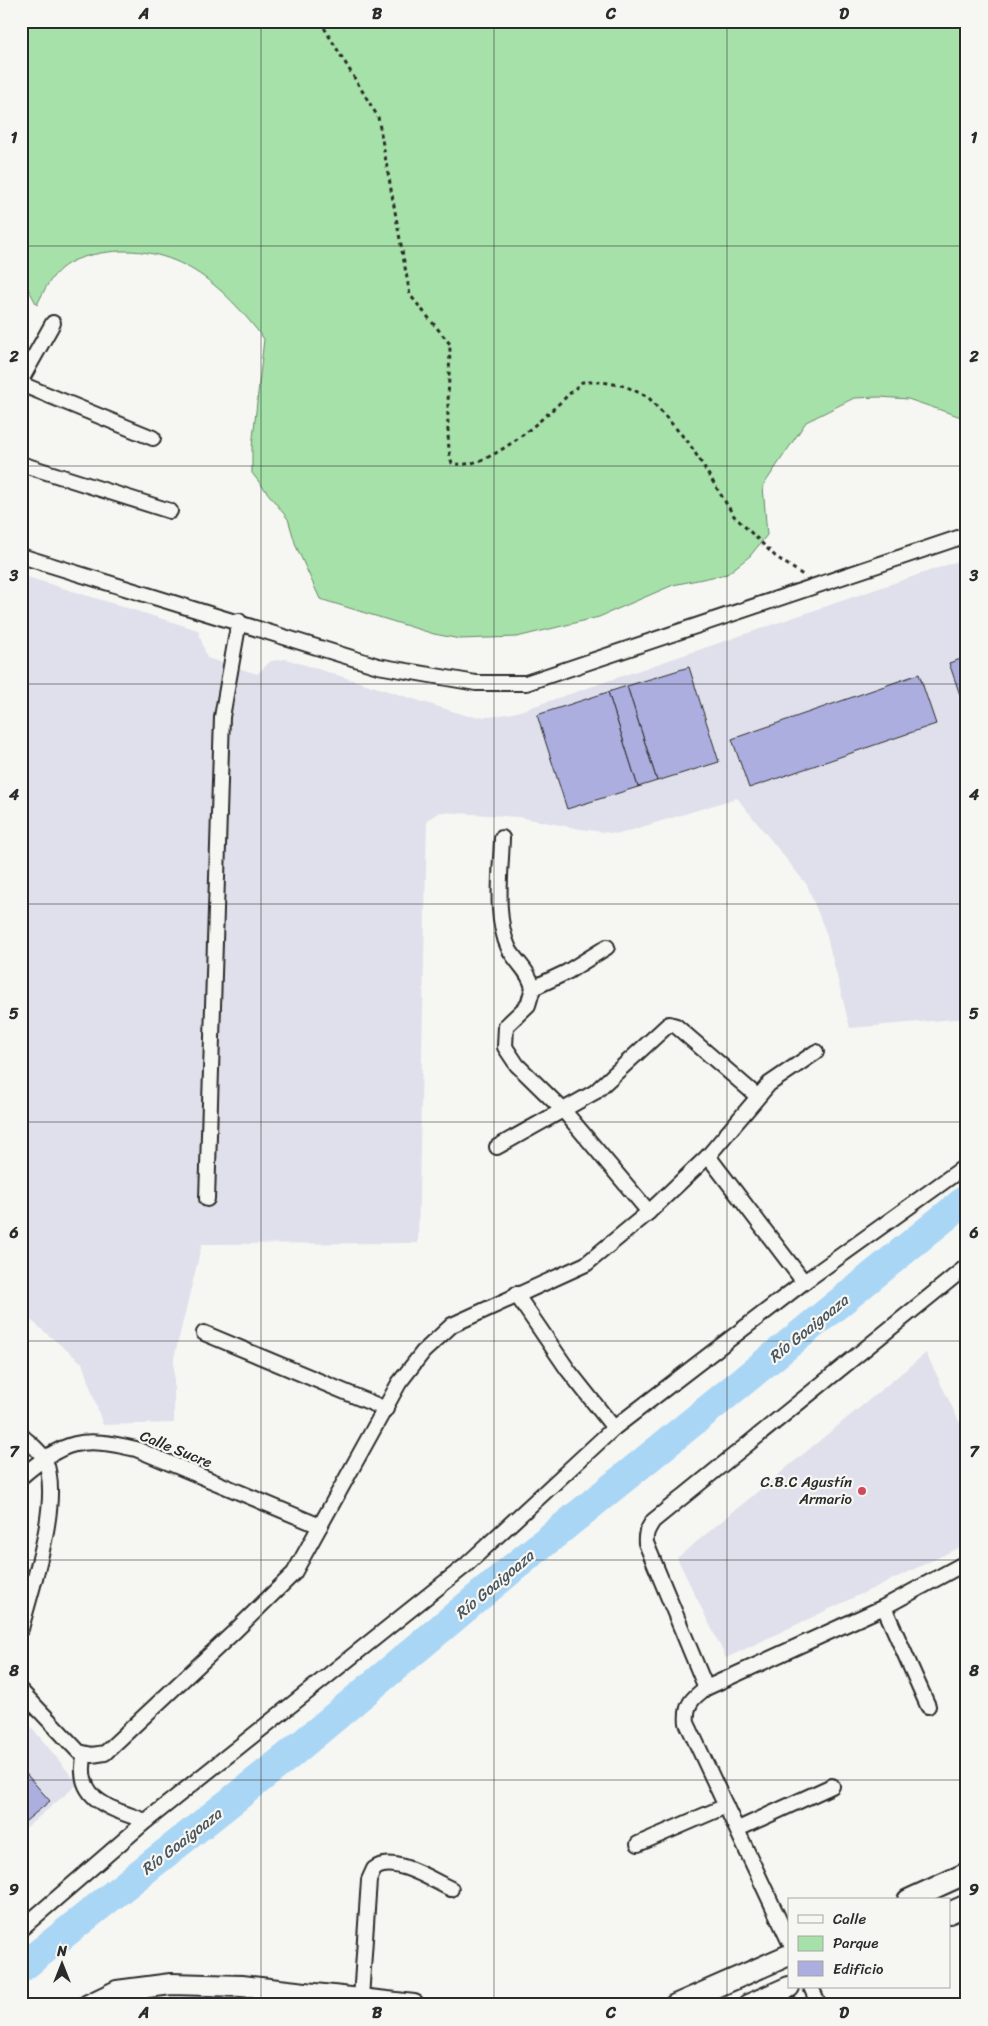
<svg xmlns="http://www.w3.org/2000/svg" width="988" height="2026" viewBox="0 0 988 2026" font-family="Sriracha,sans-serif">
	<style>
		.built { fill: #e0e0ec }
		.green { fill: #a5e1a8; stroke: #68866a }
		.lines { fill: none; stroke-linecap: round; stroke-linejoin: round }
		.river { stroke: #aad6f6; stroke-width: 30 }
		.building { fill: #acaedf; stroke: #2b2b2b }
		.minor-casing { stroke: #2b2b2b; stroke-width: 18 }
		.secondary-casing { stroke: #2b2b2b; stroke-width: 24 }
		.path { stroke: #2b2b2b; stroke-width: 3; stroke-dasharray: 4 4; stroke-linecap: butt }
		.minor { stroke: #f6f6f2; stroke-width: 14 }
		.secondary { stroke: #f6f6f2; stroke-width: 20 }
		.grid { fill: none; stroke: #2b2b2b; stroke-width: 1; stroke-opacity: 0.55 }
		.poi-dot { fill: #d1495b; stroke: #f6f6f2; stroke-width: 2 }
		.labels { text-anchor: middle; stroke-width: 4.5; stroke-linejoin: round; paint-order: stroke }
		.street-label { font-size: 15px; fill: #2b2b2b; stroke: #f6f6f2 }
		.poi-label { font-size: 15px; fill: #2b2b2b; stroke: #f6f6f2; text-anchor: end }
		.water-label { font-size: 16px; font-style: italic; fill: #4b565e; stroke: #f6f6f2 }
		.neatline { fill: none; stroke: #2b2b2b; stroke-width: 2 }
		.grid-label { font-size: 16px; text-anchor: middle; font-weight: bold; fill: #2b2b2b }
	</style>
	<rect width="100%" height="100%" fill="#f6f6f2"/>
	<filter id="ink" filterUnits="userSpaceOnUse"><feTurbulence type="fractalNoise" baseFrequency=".02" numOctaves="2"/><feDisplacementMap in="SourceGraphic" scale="10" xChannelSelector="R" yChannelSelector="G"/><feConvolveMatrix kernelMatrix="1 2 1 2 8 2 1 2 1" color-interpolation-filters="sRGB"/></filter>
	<g filter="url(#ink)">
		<g class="built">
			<path d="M967 558V1018L850 1028 826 933 807 885 737 798 619 834 580 829 519 817 440 812 427 820 418 1243 202 1244 174 1358V1423L103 1425 82 1363 21 1312V575L198 630 207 658 257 674 271 661 286 659 468 716 491 717 517 712Z"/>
			<path d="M926 1353 967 1438V1544L726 1658 677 1558Z"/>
			<path d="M21 1714 78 1784 21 1832Z"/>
		</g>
		<path class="green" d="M21 21H967V419L908 399 880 397 854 398 806 422 763 486 767 535 750 556 727 574 673 585 599 617 517 637 460 639 434 634 320 599 296 546 288 519 252 473V447L264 339C222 284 175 241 101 253 63 260 53 271 37 305L21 276Z"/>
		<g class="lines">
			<path class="river" d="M21 1968 287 1757 513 1568 967 1199"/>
		</g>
		<g class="building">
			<path d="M967 657V711L966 712 949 663Z"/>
			<path d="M689 667 719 762 657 781 627 686Z"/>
			<path d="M919 674 936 724 749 788 732 739Z"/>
			<path d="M627 686 657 781 638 787 608 692Z"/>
			<path d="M608 692 638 787 567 809 537 715Z"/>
			<path d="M21 1768 50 1801 21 1825Z"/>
		</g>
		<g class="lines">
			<defs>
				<g id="minor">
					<path d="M21 380 53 323"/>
					<path d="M21 384 153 438"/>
					<path d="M21 464 170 511"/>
					<path d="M21 556 378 666 476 683H526L967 535"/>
					<path d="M502 838C501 872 494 917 509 949 516 962 530 972 533 988L528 1005 506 1026 505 1047 517 1065 564 1111 649 1212"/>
					<path d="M533 988 567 972 607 947"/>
					<path d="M497 1147 595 1092 669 1024 676 1026 757 1096"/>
					<path d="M708 1156 804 1282"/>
					<path d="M207 1199 222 717 239 621"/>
					<path d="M516 1294 568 1370 614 1428"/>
					<path d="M204 1333 386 1409"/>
					<path d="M21 1435C28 1442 41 1451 45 1460 62 1502 32 1585 21 1629"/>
					<path d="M21 1477C65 1440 81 1436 136 1449L320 1526"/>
					<path d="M884 1607 928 1706"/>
					<path d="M706 1688 646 1543C645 1533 648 1529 653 1521L967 1266"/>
					<path d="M21 1691 79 1752 92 1755 105 1753 234 1632 294 1573 399 1383 423 1352 452 1325 586 1264 649 1212 708 1156 769 1084 816 1052"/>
					<path d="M85 1754C73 1800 112 1809 146 1821"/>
					<path d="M738 1829 832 1786"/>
					<path d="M638 1844 726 1806"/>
					<path d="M21 1929 146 1821 465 1566 614 1428 804 1282 967 1165"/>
					<path d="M789 1941 687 1723C685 1705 692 1698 706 1688L884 1607 967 1562"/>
					<path d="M811 1987 819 2005"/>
					<path d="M361 1998 369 1880 374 1869C393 1854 432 1880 451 1889"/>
				</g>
				<g id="secondary">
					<path d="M908 1900 967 1873"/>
					<path d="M949 1913 967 1905"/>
					<path d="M88 2005 117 1991 171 1984 242 1986 414 2005"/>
					<path d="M675 2005 789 1955"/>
					<path d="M748 2005 789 1987"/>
				</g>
			</defs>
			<use href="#minor" class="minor-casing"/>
			<use href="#secondary" class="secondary-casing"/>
			<path class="path" d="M320 21 378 117 410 295 450 344C450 369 444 444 452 463 489 475 556 406 582 382H602L625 386 648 397 689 443 734 516 775 556 803 575"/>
			<use href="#minor" class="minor"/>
			<use href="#secondary" class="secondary"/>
		</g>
	</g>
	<path class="grid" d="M261 21V2005M494 21V2005M727 21V2005M21 246H967M21 466H967M21 684H967M21 904H967M21 1122H967M21 1341H967M21 1560H967M21 1780H967"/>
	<circle class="poi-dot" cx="862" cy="1491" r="5"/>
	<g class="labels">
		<g class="street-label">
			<text transform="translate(176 1449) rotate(22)" y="5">Calle Sucre</text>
		</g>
		<g class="poi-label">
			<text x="852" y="1487">C.B.C Agustín<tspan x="852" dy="17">Armario</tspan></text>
		</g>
		<g class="water-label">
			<text transform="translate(808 1328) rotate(-39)" y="6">Río Goaigoaza</text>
			<text transform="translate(494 1584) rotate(-40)" y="6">Río Goaigoaza</text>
			<text transform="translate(181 1841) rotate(-38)" y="6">Río Goaigoaza</text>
		</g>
	</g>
	<rect width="988" height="2026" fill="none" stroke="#f6f6f2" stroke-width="55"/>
	<rect x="788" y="1898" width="162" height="90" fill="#f6f6f2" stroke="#a5a5a2"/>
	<rect x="798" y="1915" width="25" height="8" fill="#f6f6f2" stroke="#a5a5a2"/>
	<text x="833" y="1924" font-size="15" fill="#2b2b2b">Calle</text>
	<rect x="798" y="1936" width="25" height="15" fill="#a5e1a8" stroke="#a5a5a2"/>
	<text x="833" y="1948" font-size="15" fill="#2b2b2b">Parque</text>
	<rect x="798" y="1961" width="25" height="15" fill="#acaedf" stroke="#a5a5a2"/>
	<text x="833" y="1974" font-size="15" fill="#2b2b2b">Edificio</text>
	<g transform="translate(62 1964)" stroke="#f6f6f2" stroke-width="4" paint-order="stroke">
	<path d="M0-4L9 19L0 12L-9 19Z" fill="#2b2b2b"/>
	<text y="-8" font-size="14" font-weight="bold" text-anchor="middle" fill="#2b2b2b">N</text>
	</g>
	<rect x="28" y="28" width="932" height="1970" class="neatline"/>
	<g class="grid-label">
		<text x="144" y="19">A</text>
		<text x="377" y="19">B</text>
		<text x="611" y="19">C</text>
		<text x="844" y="19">D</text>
		<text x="14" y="143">1</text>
		<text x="974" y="143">1</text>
		<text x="14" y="362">2</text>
		<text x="974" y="362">2</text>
		<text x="14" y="581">3</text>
		<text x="974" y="581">3</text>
		<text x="14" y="800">4</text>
		<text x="974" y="800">4</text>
		<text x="14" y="1019">5</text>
		<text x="974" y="1019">5</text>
		<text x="14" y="1238">6</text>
		<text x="974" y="1238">6</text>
		<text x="14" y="1457">7</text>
		<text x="974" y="1457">7</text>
		<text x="14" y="1676">8</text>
		<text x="974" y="1676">8</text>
		<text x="14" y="1895">9</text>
		<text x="974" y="1895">9</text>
		<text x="144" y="2018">A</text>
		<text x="377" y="2018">B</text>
		<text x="611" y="2018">C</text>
		<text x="844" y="2018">D</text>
	</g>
</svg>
